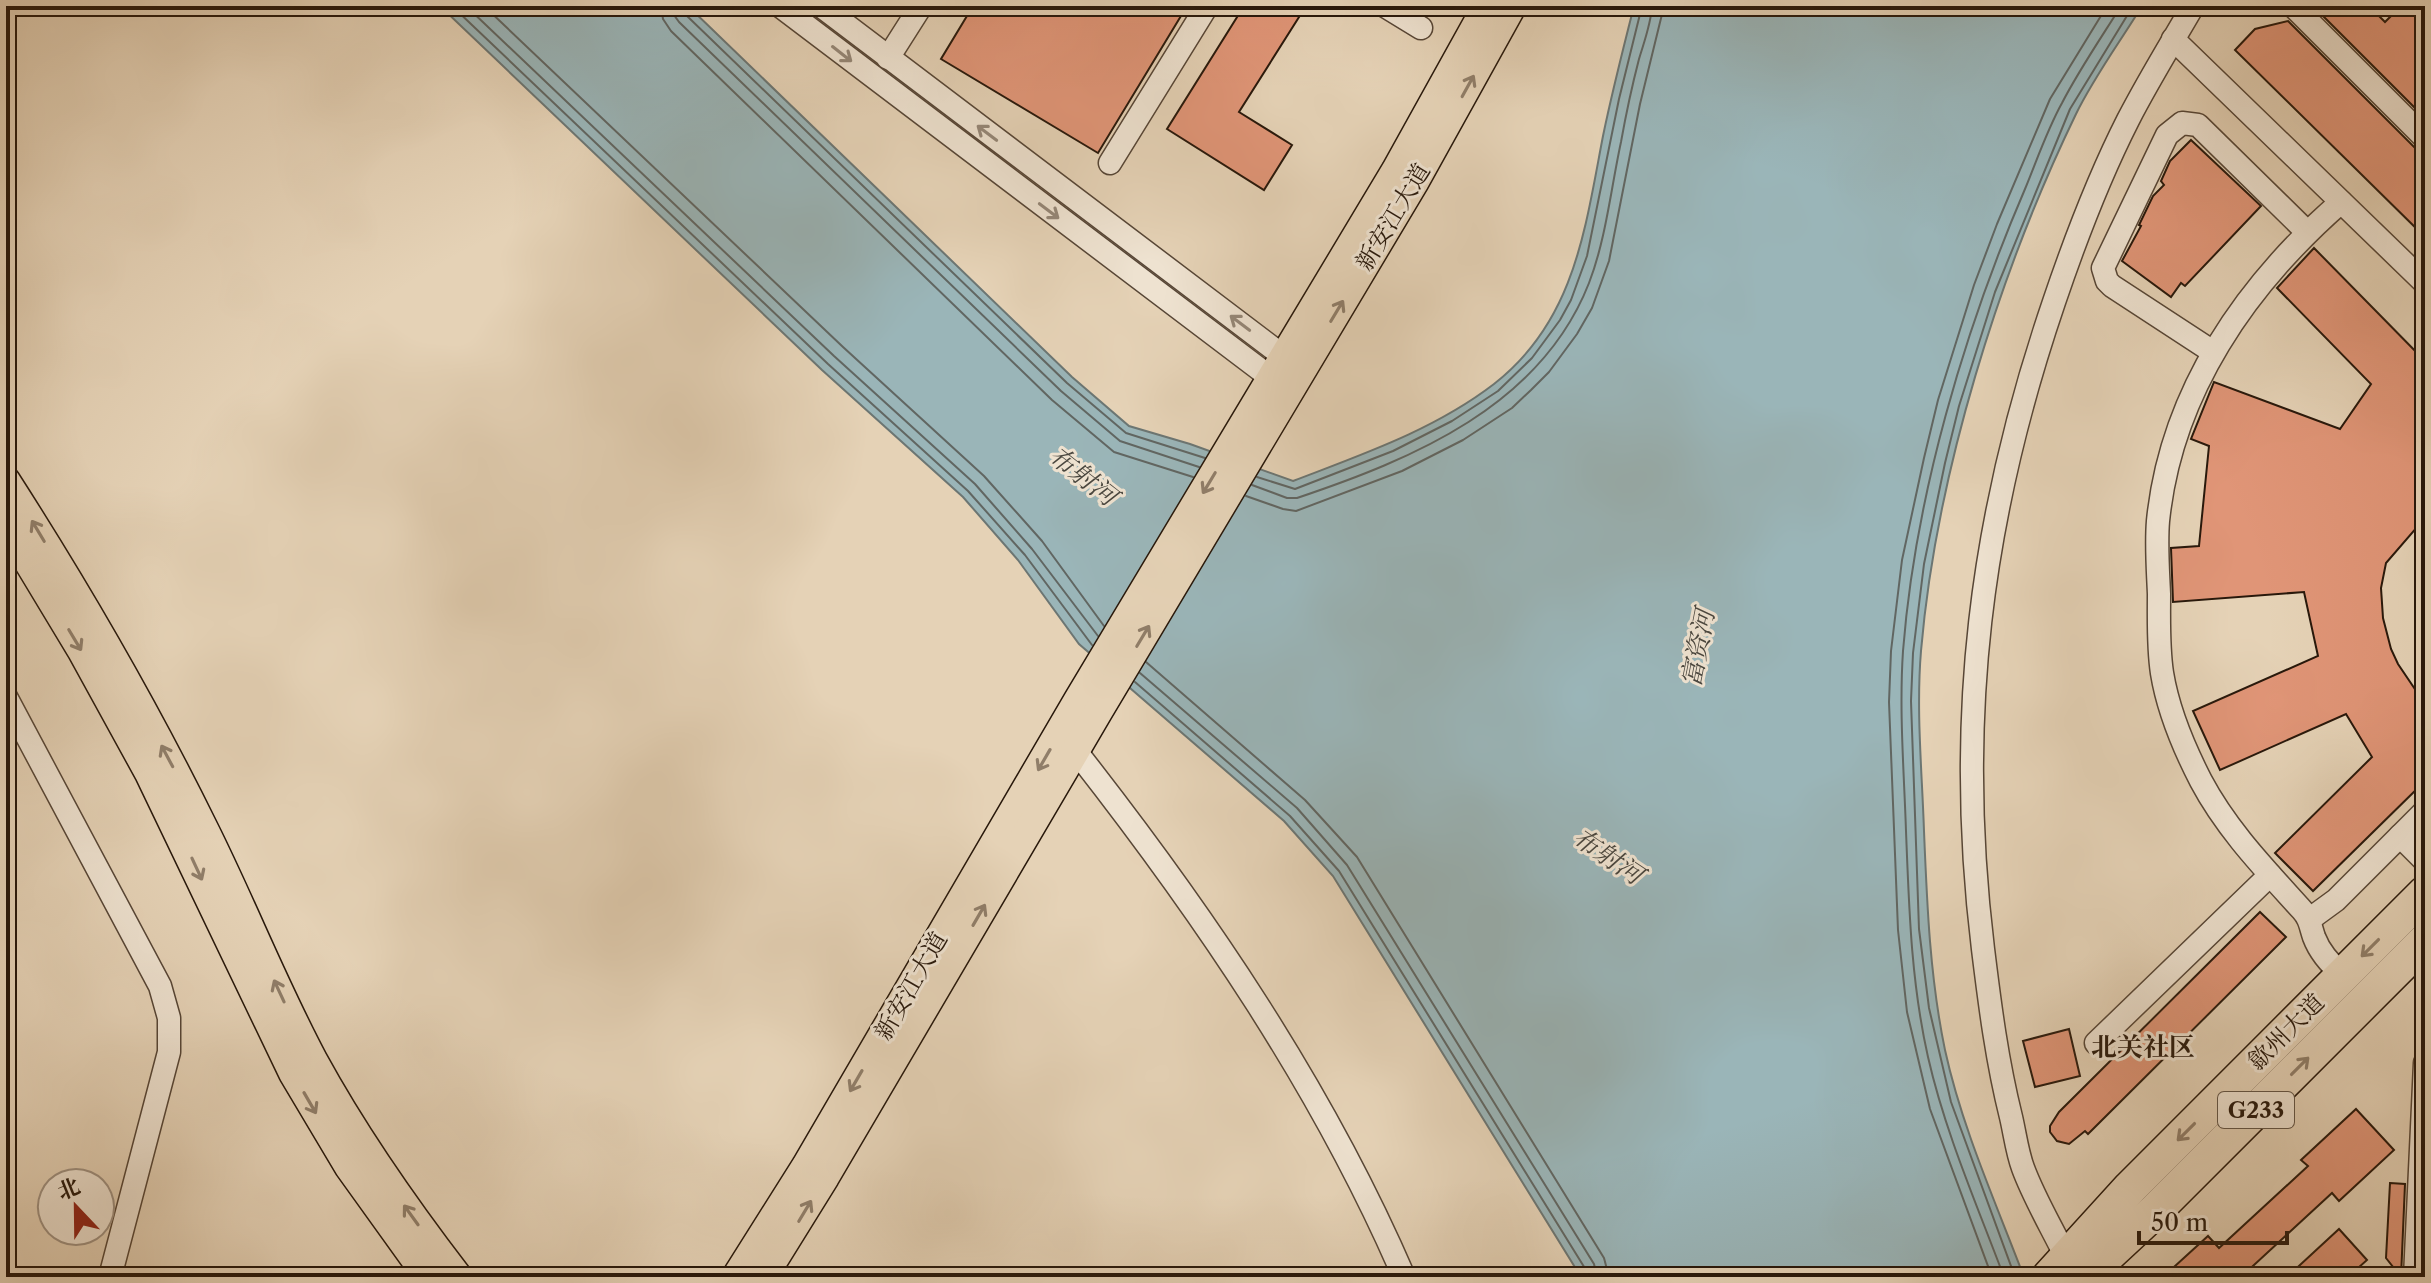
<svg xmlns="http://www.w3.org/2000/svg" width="2431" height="1283" viewBox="0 0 2431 1283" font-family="'Libre Caslon Text','Noto Serif SC',serif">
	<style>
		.water { fill: #9ab5b8; stroke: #6c7673; stroke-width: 2 }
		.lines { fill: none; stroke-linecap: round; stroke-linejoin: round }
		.shore { stroke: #616662; stroke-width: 2 }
		.building { fill: #e09577; stroke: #28180b; stroke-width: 2 }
		.minor-casing { stroke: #574636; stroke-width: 25 }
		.major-casing { stroke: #28180b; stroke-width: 31 }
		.highway-casing { stroke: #28180b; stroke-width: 37 }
		.minor { stroke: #eee2d0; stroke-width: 22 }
		.major { stroke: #e5d2b6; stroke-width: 28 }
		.highway { stroke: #e5d2b6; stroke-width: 34 }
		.oneway { stroke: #958777 }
		.oneway2 { stroke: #907e69 }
		.labels { text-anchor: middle; stroke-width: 6; stroke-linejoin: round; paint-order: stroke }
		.shield { fill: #eee2d0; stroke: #635546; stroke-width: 2 }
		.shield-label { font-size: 22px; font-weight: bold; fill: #28180b }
		.street-label { font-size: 24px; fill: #28180b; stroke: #eee2d0 }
		.water-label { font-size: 26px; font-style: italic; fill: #4a473f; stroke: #eee2d0 }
		.neighbourhood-label { font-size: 26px; font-weight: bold; fill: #28180b; stroke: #eee2d0 }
	</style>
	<rect width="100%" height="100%" fill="#e5d2b6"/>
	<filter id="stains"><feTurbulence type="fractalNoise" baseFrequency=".0025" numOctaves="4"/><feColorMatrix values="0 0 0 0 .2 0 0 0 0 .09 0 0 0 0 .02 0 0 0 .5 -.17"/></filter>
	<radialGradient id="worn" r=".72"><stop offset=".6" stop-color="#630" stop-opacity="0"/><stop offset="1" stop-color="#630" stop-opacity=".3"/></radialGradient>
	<path class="water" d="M440 6H688L1072 377 1129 426 1190 444 1293 481C1363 454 1434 430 1494 384 1575 321 1585 229 1603 136 1612 92 1623 49 1634 6H2142C2120 42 2094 77 2076 114 1999 273 1936 475 1921 651 1916 711 1922 771 1924 831 1927 905 1930 978 1945 1050 1962 1128 1996 1203 2024 1277H1581L1333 876 1284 821 1079 644 1018 560 963 497 822 370Z"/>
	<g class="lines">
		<g class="shore">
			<path d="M452 6 828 364 968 491 1025 555 1092 645"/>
			<path d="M466 6 834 356 975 484 1032 549 1098 636"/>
			<path d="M484 6 843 347 984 476 1042 541 1104 626"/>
			<path d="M661 6 663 19 671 31 1052 400 1114 452 1193 477"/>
			<path d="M673 6 674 15 679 22 1061 391 1120 441 1199 467"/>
			<path d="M683 6 686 15 1067 383 1126 433 1205 458"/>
			<path d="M1257 477 1295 489 1393 451 1452 421 1498 391 1532 358 1560 320 1571 300 1587 256 1619 99 1642 6"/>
			<path d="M1252 485 1287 498H1297C1413 459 1541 406 1589 283 1606 239 1611 188 1621 142 1626 114 1632 86 1639 59 1644 42 1651 24 1652 6"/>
			<path d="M1246 496 1283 509 1296 511 1402 471 1463 440 1512 408 1531 390 1549 372 1577 334 1592 308 1609 261 1640 104 1664 6"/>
			<path d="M1146 662 1305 800 1357 857 1604 1258 1609 1277"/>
			<path d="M1140 673 1297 808 1347 865 1594 1264 1597 1277"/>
			<path d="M1135 682 1290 816 1339 871 1586 1270 1587 1277"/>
			<path d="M1992 1277 1930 1109 1907 1012 1898 930 1889 702 1891 651 1902 560 1924 458 1938 400 1974 285 1997 224 2050 99 2107 6"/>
			<path d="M2004 1277C1977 1205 1945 1132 1928 1057 1911 982 1909 907 1906 831 1904 771 1899 711 1903 651 1915 497 1964 331 2025 189 2037 160 2047 130 2062 103 2079 70 2101 38 2121 6"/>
			<path d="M2015 1277 1951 1102 1929 1008 1919 929 1911 701 1913 653 1924 564 1945 463 1959 406 1995 292 2070 109 2133 6"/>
		</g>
	</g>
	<g class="building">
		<path d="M973 6H1187L1098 153 941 59Z"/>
		<path d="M1244 6H1306L1239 112 1292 145 1264 190 1167 129Z"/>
		<path d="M2313 6H2369L2385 22 2401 6H2425V118Z"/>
		<path d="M2288 21 2415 148 2425 152V237L2235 50 2255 29Z"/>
		<path d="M2191 140 2261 206 2185 286 2181 283 2171 297 2122 261 2141 226 2139 225 2153 196 2164 185 2161 181 2170 161Z"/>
		<path d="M2314 248 2425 361V518L2386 563 2381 588 2383 618 2391 649 2398 664 2425 704V781L2313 891 2275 853 2372 757 2346 714 2220 770 2193 711 2318 656 2304 592 2173 602 2171 548 2199 546 2209 446 2191 439 2214 382 2340 429 2371 384 2277 288Z"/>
		<path d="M2260 912 2286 937 2088 1134 2085 1131 2069 1144 2057 1141 2050 1132V1126L2059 1112Z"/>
		<path d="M2069 1029 2080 1076 2035 1087 2023 1041Z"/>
		<path d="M2356 1109 2394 1150 2339 1201 2332 1193 2241 1277H2163L2208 1236 2219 1248 2308 1166 2301 1160Z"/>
		<path d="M2390 1183 2405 1184 2401 1277 2386 1258Z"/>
		<path d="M2339 1229 2367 1260 2348 1277H2287Z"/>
	</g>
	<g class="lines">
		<defs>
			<g id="minor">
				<path d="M780 6 1283 387"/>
				<path d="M821 6 1295 365"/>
				<path d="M1385 6 1421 28"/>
				<path d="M2293 6 2425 138"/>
				<path d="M2173 39 2425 283"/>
				<path d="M888 58 921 6"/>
				<path d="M1110 163 1207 6"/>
				<path d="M2341 202C2246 285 2171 392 2158 521 2156 545 2158 570 2159 594 2159 619 2158 647 2162 673 2168 710 2184 748 2201 781 2227 830 2265 869 2302 910 2310 919 2310 925 2314 937 2320 953 2330 964 2343 975"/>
				<path d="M2213 352 2112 286 2107 281 2103 268 2167 135 2182 123 2198 125 2307 232"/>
				<path d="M6 697 160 986 169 1018V1052L110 1277"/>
				<path d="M1075 750C1203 913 1322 1087 1404 1277"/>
				<path d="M2400 836 2425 861"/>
				<path d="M2310 919 2336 900 2425 811"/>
				<path d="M2096 1043 2270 875"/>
				<path d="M2066 1257C2052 1228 2034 1198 2023 1168 2017 1152 2015 1134 2011 1117 1997 1061 1990 1006 1983 949 1955 721 1980 519 2054 302 2075 240 2098 179 2128 120 2148 81 2171 44 2193 6"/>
				<path d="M2415 1277 2425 1063"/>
			</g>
			<g id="major">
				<path d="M6 481C78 593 145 709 204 829 242 905 273 985 313 1060 355 1137 405 1208 458 1277"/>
				<path d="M6 525 82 651 149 773 293 1073 349 1167 428 1277"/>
				<path d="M736 1277 806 1166 1078 700 1396 170 1487 6"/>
				<path d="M763 1277 825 1177 1098 712 1415 181 1512 6"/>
			</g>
			<g id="highway">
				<path d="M2049 1277 2130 1188 2425 893"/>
				<path d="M2084 1277 2154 1212 2425 941"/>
			</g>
		</defs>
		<use href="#minor" class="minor-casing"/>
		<use href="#major" class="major-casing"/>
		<use href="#highway" class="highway-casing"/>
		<use href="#minor" class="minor"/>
		<use href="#major" class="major"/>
		<use href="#highway" class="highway"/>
	</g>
	<defs><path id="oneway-shaft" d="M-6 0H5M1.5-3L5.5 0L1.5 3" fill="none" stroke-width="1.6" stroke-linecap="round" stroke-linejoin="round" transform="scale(2)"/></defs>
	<g class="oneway">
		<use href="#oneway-shaft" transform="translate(842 54) rotate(38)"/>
		<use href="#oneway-shaft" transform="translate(987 133) rotate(-143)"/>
		<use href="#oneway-shaft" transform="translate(1049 211) rotate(37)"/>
		<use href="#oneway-shaft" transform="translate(1240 323) rotate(-143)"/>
	</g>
	<g class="oneway2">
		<use href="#oneway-shaft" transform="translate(1468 86) rotate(-61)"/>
		<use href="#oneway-shaft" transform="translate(1337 311) rotate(-59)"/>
		<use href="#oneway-shaft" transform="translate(1209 483) rotate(121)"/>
		<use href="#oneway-shaft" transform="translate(38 531) rotate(-121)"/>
		<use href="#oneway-shaft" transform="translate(1143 636) rotate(-59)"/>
		<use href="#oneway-shaft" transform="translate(75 640) rotate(59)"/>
		<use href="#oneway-shaft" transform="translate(167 756) rotate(-118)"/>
		<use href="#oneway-shaft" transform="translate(1044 760) rotate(120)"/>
		<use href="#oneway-shaft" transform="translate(197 869) rotate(65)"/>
		<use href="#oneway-shaft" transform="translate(979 915) rotate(-60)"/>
		<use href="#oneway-shaft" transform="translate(2370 948) rotate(135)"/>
		<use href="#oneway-shaft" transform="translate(279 991) rotate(-115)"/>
		<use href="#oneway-shaft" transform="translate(2300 1066) rotate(-45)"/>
		<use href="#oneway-shaft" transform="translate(856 1081) rotate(120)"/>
		<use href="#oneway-shaft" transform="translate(310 1103) rotate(60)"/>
		<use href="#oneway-shaft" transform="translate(2186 1132) rotate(135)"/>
		<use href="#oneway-shaft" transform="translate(805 1211) rotate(-59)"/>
		<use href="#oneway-shaft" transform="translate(411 1215) rotate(-126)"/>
	</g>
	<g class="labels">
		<rect class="shield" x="2218" y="1092" width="76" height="36" rx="6"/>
		<g class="shield-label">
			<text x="2256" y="1118">G233</text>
		</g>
		<g class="street-label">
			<text transform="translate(1393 217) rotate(-59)" y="8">新安江大道</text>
			<text transform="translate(911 986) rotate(-60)" y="8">新安江大道</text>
			<text transform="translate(2286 1032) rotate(-45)" y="8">歙州大道</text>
		</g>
		<g class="water-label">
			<text transform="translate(1083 476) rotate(38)" y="9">布射河</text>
			<text transform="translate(1698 648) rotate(-79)" y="9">富资河</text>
			<text transform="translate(1608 856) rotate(34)" y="9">布射河</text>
		</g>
		<g class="neighbourhood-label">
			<text x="2143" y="1056">北关社区</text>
		</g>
	</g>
	<rect width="2431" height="1283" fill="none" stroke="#e5d2b6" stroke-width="32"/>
	<rect x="8" y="8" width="2415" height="1267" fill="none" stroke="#28180b" stroke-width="4"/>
	<rect x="16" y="16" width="2399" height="1251" fill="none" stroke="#28180b" stroke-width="2"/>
	<g transform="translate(76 1207) rotate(338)"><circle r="38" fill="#eee2d0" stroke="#9f9181" stroke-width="2"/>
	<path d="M0-6L14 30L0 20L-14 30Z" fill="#8f2418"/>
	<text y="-12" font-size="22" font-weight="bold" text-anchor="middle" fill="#28180b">北</text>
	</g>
	<path d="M2139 1231v12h148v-12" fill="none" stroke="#28180b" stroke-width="4"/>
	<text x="2151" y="1231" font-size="24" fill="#28180b" stroke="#eee2d0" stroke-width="6" paint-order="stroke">50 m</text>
	<rect width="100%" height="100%" filter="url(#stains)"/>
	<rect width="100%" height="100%" fill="url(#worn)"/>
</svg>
